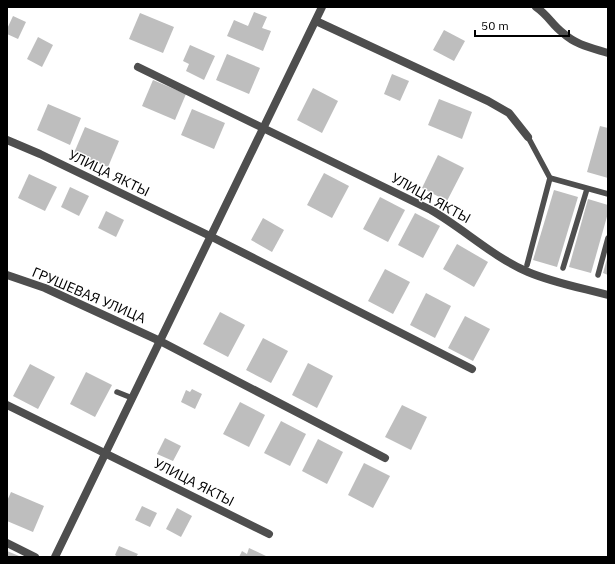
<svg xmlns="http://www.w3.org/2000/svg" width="615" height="564" viewBox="0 0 615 564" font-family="'IBM Plex Sans',sans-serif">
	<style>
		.building { fill: #bebebe }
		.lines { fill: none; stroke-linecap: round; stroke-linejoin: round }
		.service { stroke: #4e4e4e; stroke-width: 5.5 }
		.minor { stroke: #4e4e4e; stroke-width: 8 }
		.labels { text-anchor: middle; stroke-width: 3; stroke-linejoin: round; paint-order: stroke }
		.street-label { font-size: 14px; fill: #000; stroke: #fff }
	</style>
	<rect width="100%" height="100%" fill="#fff"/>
	<g class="building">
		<path d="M254 12 267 17 262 28 271 31 263 51 227 36 234 20 248 26Z"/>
		<path d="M140 13 174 27 163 53 129 39Z"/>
		<path d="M13 16 26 22 18 39 7 34V29Z"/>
		<path d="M444 30 465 41 454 61 433 50Z"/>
		<path d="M38 37 53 45 42 67 27 59Z"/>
		<path d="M190 45 215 56 204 80 186 71 189 64 183 61Z"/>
		<path d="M227 54 260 68 249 94 216 80Z"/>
		<path d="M392 74 409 81 400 101 384 94Z"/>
		<path d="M153 80 186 94 175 120 142 106Z"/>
		<path d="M313 88 338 101 322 133 297 120Z"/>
		<path d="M439 99 472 112 462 139 428 125Z"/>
		<path d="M48 104 81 118 70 145 37 130Z"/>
		<path d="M192 109 225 123 214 149 181 135Z"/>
		<path d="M600 126 608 128V178L587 172Z"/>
		<path d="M85 127 119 141 108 167 74 153Z"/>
		<path d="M438 155 464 168 447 201 422 188Z"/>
		<path d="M324 173 349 186 332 218 307 205Z"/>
		<path d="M29 174 57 187 45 211 18 198Z"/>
		<path d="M70 187 89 196 79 216 61 207Z"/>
		<path d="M554 190 578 197 557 267 533 260Z"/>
		<path d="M380 197 405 210 388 242 363 229Z"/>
		<path d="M588 199 608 205V213L591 273 569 267Z"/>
		<path d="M106 211 124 220 116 237 98 228Z"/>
		<path d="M415 213 440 226 423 258 398 245Z"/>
		<path d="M263 218 284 230 272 252 251 240Z"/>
		<path d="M457 244 488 262 474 287 443 269Z"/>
		<path d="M608 255V275L603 273Z"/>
		<path d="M385 269 410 282 393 314 368 301Z"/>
		<path d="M426 293 451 306 435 338 410 325Z"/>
		<path d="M220 312 245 325 228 357 203 344Z"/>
		<path d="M465 316 490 329 473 361 448 348Z"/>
		<path d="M263 338 288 351 271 383 246 370Z"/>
		<path d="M308 363 333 376 317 408 292 395Z"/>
		<path d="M30 364 55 377 38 409 13 396Z"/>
		<path d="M86 372 112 385 95 417 70 404Z"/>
		<path d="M192 389 202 394 195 409 181 402 186 390 190 392Z"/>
		<path d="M240 402 265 415 249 447 223 434Z"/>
		<path d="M402 405 427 417 411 450 385 437Z"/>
		<path d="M281 421 306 434 290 466 264 453Z"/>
		<path d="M165 438 181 446 173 461 157 454Z"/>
		<path d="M318 439 343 452 327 484 302 471Z"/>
		<path d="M364 463 390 476 373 508 348 495Z"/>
		<path d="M11 492 44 506 33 532 7 521V501Z"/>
		<path d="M142 506 157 513 150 527 135 520Z"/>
		<path d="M177 508 192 516 181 537 166 529Z"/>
		<path d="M119 546 138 554 136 557H118L115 555Z"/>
		<path d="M249 548 266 556V557H239L242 551 247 554Z"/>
		<path d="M7 551 19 556 18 557H7Z"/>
	</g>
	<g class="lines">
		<g class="service">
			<path d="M528 137 550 178 608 194"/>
			<path d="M527 265 550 178"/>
			<path d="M563 268 587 189"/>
			<path d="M598 275 608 238"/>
			<path d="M117 392 132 398"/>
		</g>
		<g class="minor">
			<path d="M536 7C549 16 552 25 563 33 576 45 592 48 608 53"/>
			<path d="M316 21 488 101 509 113 528 137"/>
			<path d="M138 67 431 210C464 229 493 257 528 272 554 283 582 288 608 295"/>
			<path d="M7 140 40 154 210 236 472 369"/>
			<path d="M7 275 45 288 160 341 385 458"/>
			<path d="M7 405 269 534"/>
			<path d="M7 543 35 557"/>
			<path d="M55 557 322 7"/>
		</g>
	</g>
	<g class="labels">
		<g class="street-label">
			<text transform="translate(109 173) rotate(26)" y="5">УЛИЦА ЯКТЫ</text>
			<text transform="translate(431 198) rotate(29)" y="5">УЛИЦА ЯКТЫ</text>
			<text transform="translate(89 295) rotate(23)" y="5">ГРУШЕВАЯ УЛИЦА</text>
			<text transform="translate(194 482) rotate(27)" y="5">УЛИЦА ЯКТЫ</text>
		</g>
	</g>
	<rect width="615" height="564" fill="none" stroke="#000000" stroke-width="16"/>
	<path d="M475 30v6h94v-6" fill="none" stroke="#000000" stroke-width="2"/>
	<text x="481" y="30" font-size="12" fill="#000000" stroke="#ffffff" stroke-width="3" paint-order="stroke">50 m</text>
</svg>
